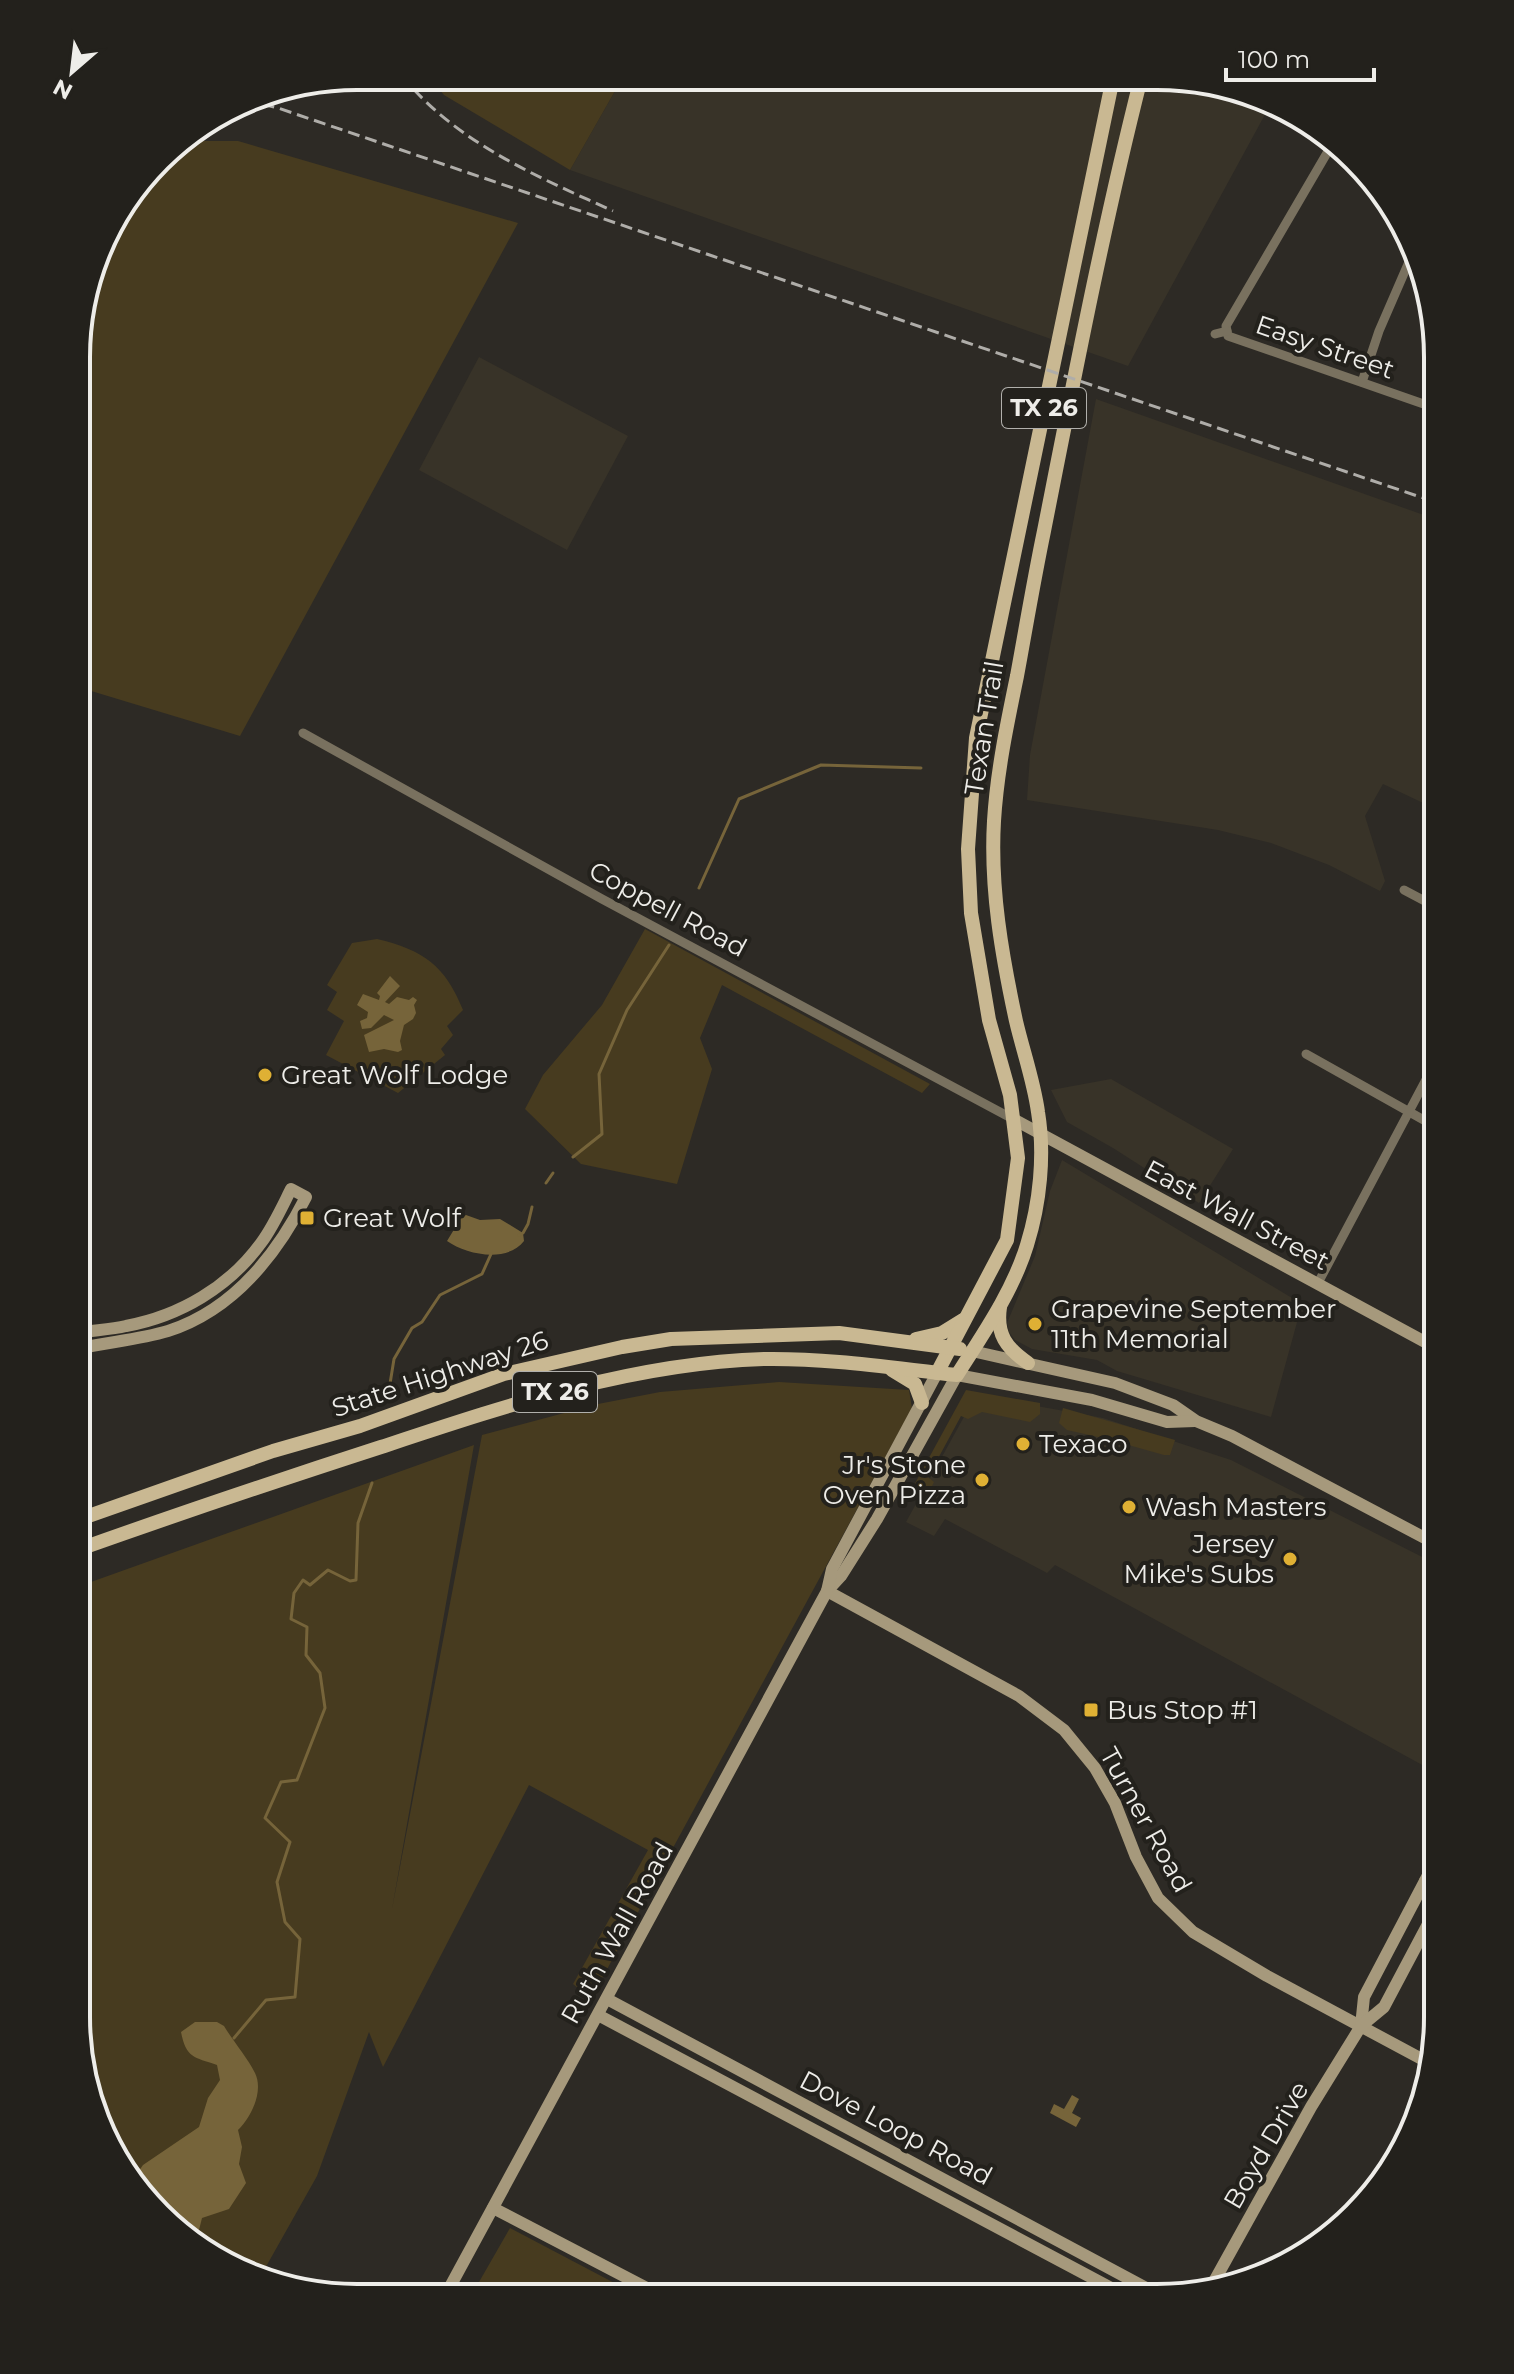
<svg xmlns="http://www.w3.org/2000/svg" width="1514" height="2374" viewBox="0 0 1514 2374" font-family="Montserrat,sans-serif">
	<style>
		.built { fill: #383328 }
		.green { fill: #473b1f }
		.water { fill: #76643a }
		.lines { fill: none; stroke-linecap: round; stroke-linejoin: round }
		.stream { stroke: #76643a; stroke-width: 3 }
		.street { stroke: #79715f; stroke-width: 9 }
		.secondary { stroke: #a6997c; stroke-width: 12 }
		.primary { stroke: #c9b892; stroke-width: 14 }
		.rail { stroke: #afada9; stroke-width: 3; stroke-dasharray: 12 6; stroke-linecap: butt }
		.poi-dot { fill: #dfb034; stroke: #23211c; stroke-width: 3 }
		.labels { text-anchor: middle; stroke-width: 8; stroke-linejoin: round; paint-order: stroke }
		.shield { fill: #23211c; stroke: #b1b0ac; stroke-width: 2 }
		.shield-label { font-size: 24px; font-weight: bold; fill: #eeede9 }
		.street-label { font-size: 26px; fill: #eeede9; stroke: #23211c }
		.poi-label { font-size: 26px; fill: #eeede9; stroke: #23211c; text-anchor: start }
		.rim { fill: none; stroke: #eeede9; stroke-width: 4 }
	</style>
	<rect width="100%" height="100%" fill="#2d2a25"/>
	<g class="built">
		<path d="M623 77 1194 78 1268 109 1128 366 570 170Z"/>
		<path d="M479 357 628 436 567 550 419 470Z"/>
		<path d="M1096 399 1438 520V810L1383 784 1365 816 1385 881 1380 891 1329 865 1271 843 1218 830 1027 800 1030 755Z"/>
		<path d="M1111 1079 1233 1149 1199 1203 1113 1148 1067 1122 1051 1090Z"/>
		<path d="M1062 1160 1302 1304 1271 1417 1117 1371 1097 1360 1032 1349 1015 1340 1009 1332 1007 1323 1035 1256 1050 1191Z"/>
		<path d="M976 1395 1103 1418 1231 1460 1438 1565 1437 1773 1055 1565 1047 1573 945 1519 934 1536 906 1522Z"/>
	</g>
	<g class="green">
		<path d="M428 76 623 77 570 170 444 95Z"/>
		<path d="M180 141H238L518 223 240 736 78 687V321L105 232 171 146Z"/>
		<path d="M645 929 930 1084 922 1093 722 985 700 1038 712 1069 677 1184 581 1164 525 1109 543 1075 602 1005Z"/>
		<path d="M377 939C423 950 445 965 463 1010L447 1026 453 1035 441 1049 445 1055 398 1093 326 1055 344 1021 327 1010 337 992 327 985 352 943Z"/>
		<path d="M779 1382 909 1390 912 1408 599 1984 592 1988 588 1996 573 1984 648 1850 529 1785 383 2067 369 2032 317 2176 263 2272 186 2240 97 2124 76 2017 77 1587 474 1445 392 1909 482 1435 598 1404 660 1392Z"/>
		<path d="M966 1390 1040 1403V1414L1030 1422 982 1412 968 1419 961 1416 928 1477 934 1482 931 1488 921 1492 913 1487Z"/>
		<path d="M1063 1408 1175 1440 1170 1455H1164L1107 1439 1067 1430 1059 1423Z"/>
		<path d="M510 2228 641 2297 471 2296Z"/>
	</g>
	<g class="water">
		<path d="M390 976 400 986 385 1002 389 1004 397 997 409 1000 413 997 417 1000 414 1005 416 1013 413 1019 404 1025 400 1041 402 1050 398 1052 384 1049 369 1052 364 1035 394 1020 384 1015 371 1028 362 1029 360 1021 367 1018 368 1012 357 1005 363 994 379 1000 380 996 377 993Z"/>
		<path d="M466 1215 480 1220 500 1219 523 1233 524 1241C507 1263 467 1255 447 1241L461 1218Z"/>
		<path d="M195 2022H217L224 2026C233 2041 247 2057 255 2073 264 2091 251 2118 238 2130L242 2147 239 2164 246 2183 229 2209 202 2218 198 2234 188 2238 183 2237 136 2175 143 2165 199 2127 208 2098 220 2080 217 2065C194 2057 186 2058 181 2032Z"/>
		<path d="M1072 2095 1079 2099 1072 2113 1081 2118 1076 2127 1050 2113 1054 2104 1064 2109Z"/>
	</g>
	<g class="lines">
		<g class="stream">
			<path d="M699 888 739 799 821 765 921 768"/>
			<path d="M573 1157 602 1134 599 1074 627 1010 669 945"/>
			<path d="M546 1183 553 1173"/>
			<path d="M519 1235 523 1233 528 1224 532 1207"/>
			<path d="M389 1390 394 1359 412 1328 422 1322 440 1295 482 1274 491 1254"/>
			<path d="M234 2038 266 2000 295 1997 300 1939 285 1922 277 1882 290 1842 265 1818 281 1782 297 1780 325 1708 320 1673 306 1655 307 1627 291 1619 294 1593 303 1580 310 1585 328 1570 350 1581 356 1580 358 1523 372 1483"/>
		</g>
		<g class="street">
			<path d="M1334 141 1226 326 1228 336 1438 409"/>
			<path d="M1215 334 1227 331"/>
			<path d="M1362 382 1379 331 1415 248"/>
			<path d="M303 733 602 899 1013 1119"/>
			<path d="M1404 890 1438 908"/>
			<path d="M1306 1054 1438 1128"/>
			<path d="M1318 1283 1438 1057"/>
		</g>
		<g class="secondary">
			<path d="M1015 1120 1438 1349"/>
			<path d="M77 1349C107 1342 138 1340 168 1331 233 1310 276 1256 306 1197L291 1189C282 1207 273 1227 261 1243 229 1287 180 1316 126 1326 110 1330 93 1330 77 1333"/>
			<path d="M972 1351 1115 1383 1173 1405 1196 1421 1232 1436 1438 1545"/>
			<path d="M829 1589 841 1576 877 1519 957 1375 1092 1400 1167 1422 1195 1421"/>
			<path d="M827 1591 1019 1696 1064 1730 1095 1768 1115 1803 1136 1857 1158 1898 1193 1932 1267 1976 1431 2064"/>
			<path d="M1425 1881 1437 1898"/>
			<path d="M607 1999 1163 2297"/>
			<path d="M598 2015 1130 2298"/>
			<path d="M1361 2026 1364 1997 1437 1858"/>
			<path d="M493 2208 664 2297"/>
			<path d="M1211 2287 1311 2107 1361 2026 1384 2007 1437 1907"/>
			<path d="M445 2296 827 1591 832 1569 937 1373"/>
		</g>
		<g class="primary">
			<path d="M1000 1307C996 1334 1006 1348 1028 1363"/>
			<path d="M916 1339 942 1333 963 1320"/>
			<path d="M892 1370 915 1384 922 1403"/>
			<path d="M937 1373 1007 1240 1018 1158 1010 1095 989 1020 971 913 968 849 976 738 1113 78"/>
			<path d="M77 1520 273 1451 360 1426 504 1374 622 1347 671 1339 839 1333 960 1349"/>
			<path d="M77 1550C178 1514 279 1480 381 1447 505 1406 632 1363 764 1359 830 1358 892 1368 957 1375 983 1334 1013 1291 1027 1245 1040 1203 1045 1155 1038 1112 1034 1082 1023 1051 1016 1021 1002 956 990 888 994 821 997 772 1007 724 1017 676 1026 627 1034 579 1044 531 1074 379 1103 228 1141 78"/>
		</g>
		<g class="rail">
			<path d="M402 76C457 143 536 176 613 211"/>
			<path d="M245 100 278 108 1438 503"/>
		</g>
	</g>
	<g class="poi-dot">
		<circle cx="265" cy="1075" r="8"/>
		<rect x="299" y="1210" width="16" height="16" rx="4"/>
		<circle cx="1035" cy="1324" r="8"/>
		<circle cx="1023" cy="1444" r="8"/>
		<circle cx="982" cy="1480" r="8"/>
		<circle cx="1129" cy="1507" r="8"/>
		<circle cx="1290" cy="1559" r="8"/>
		<rect x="1083" y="1702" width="16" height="16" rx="4"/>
	</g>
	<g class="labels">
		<g class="shield">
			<rect x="1002" y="388" width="84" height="40" rx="6"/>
			<rect x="513" y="1372" width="84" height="40" rx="6"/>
		</g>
		<g class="shield-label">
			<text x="1044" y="416">TX 26</text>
			<text x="555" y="1400">TX 26</text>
		</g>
		<g class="street-label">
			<text transform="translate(1325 347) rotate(19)" y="9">Easy Street</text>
			<text transform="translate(984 728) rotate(-81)" y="9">Texan Trail</text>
			<text transform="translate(668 909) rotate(28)" y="9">Coppell Road</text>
			<text transform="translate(1237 1215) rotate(28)" y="9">East Wall Street</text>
			<text transform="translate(440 1374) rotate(-18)" y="9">State Highway 26</text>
			<text transform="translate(1146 1820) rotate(61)" y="9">Turner Road</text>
			<text transform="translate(617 1933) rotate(-61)" y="9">Ruth Wall Road</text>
			<text transform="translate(896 2128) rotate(28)" y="9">Dove Loop Road</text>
			<text transform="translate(1266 2145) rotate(-60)" y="9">Boyd Drive</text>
		</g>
		<g class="poi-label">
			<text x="281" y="1084">Great Wolf Lodge</text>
			<text x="323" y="1227">Great Wolf</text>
			<text x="1051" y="1318">Grapevine September<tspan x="1051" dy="30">11th Memorial</tspan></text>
			<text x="1039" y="1453">Texaco</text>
			<text x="966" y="1474" text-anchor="end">Jr's Stone<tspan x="966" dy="30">Oven Pizza</tspan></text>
			<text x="1145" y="1516">Wash Masters</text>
			<text x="1274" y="1553" text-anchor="end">Jersey<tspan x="1274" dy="30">Mike's Subs</tspan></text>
			<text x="1107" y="1719">Bus Stop #1</text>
		</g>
	</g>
	<path d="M0 0H1514V2374H0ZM357 90H1157A267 267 0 0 1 1424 357V2017A267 267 0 0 1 1157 2284H357A267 267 0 0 1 90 2017V357A267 267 0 0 1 357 90Z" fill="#23211c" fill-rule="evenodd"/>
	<path class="rim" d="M357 90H1157A267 267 0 0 1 1424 357V2017A267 267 0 0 1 1157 2284H357A267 267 0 0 1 90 2017V357A267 267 0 0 1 357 90Z"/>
	<g transform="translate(72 72) rotate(208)" stroke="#23211c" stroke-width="6" paint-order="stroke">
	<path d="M0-6L14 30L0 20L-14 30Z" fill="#eeede9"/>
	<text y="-12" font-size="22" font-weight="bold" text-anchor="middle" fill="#eeede9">N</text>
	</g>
	<path d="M1226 68v12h148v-12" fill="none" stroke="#eeede9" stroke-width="4"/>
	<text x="1238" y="68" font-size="24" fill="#eeede9" stroke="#23211c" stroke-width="6" paint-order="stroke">100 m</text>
</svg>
